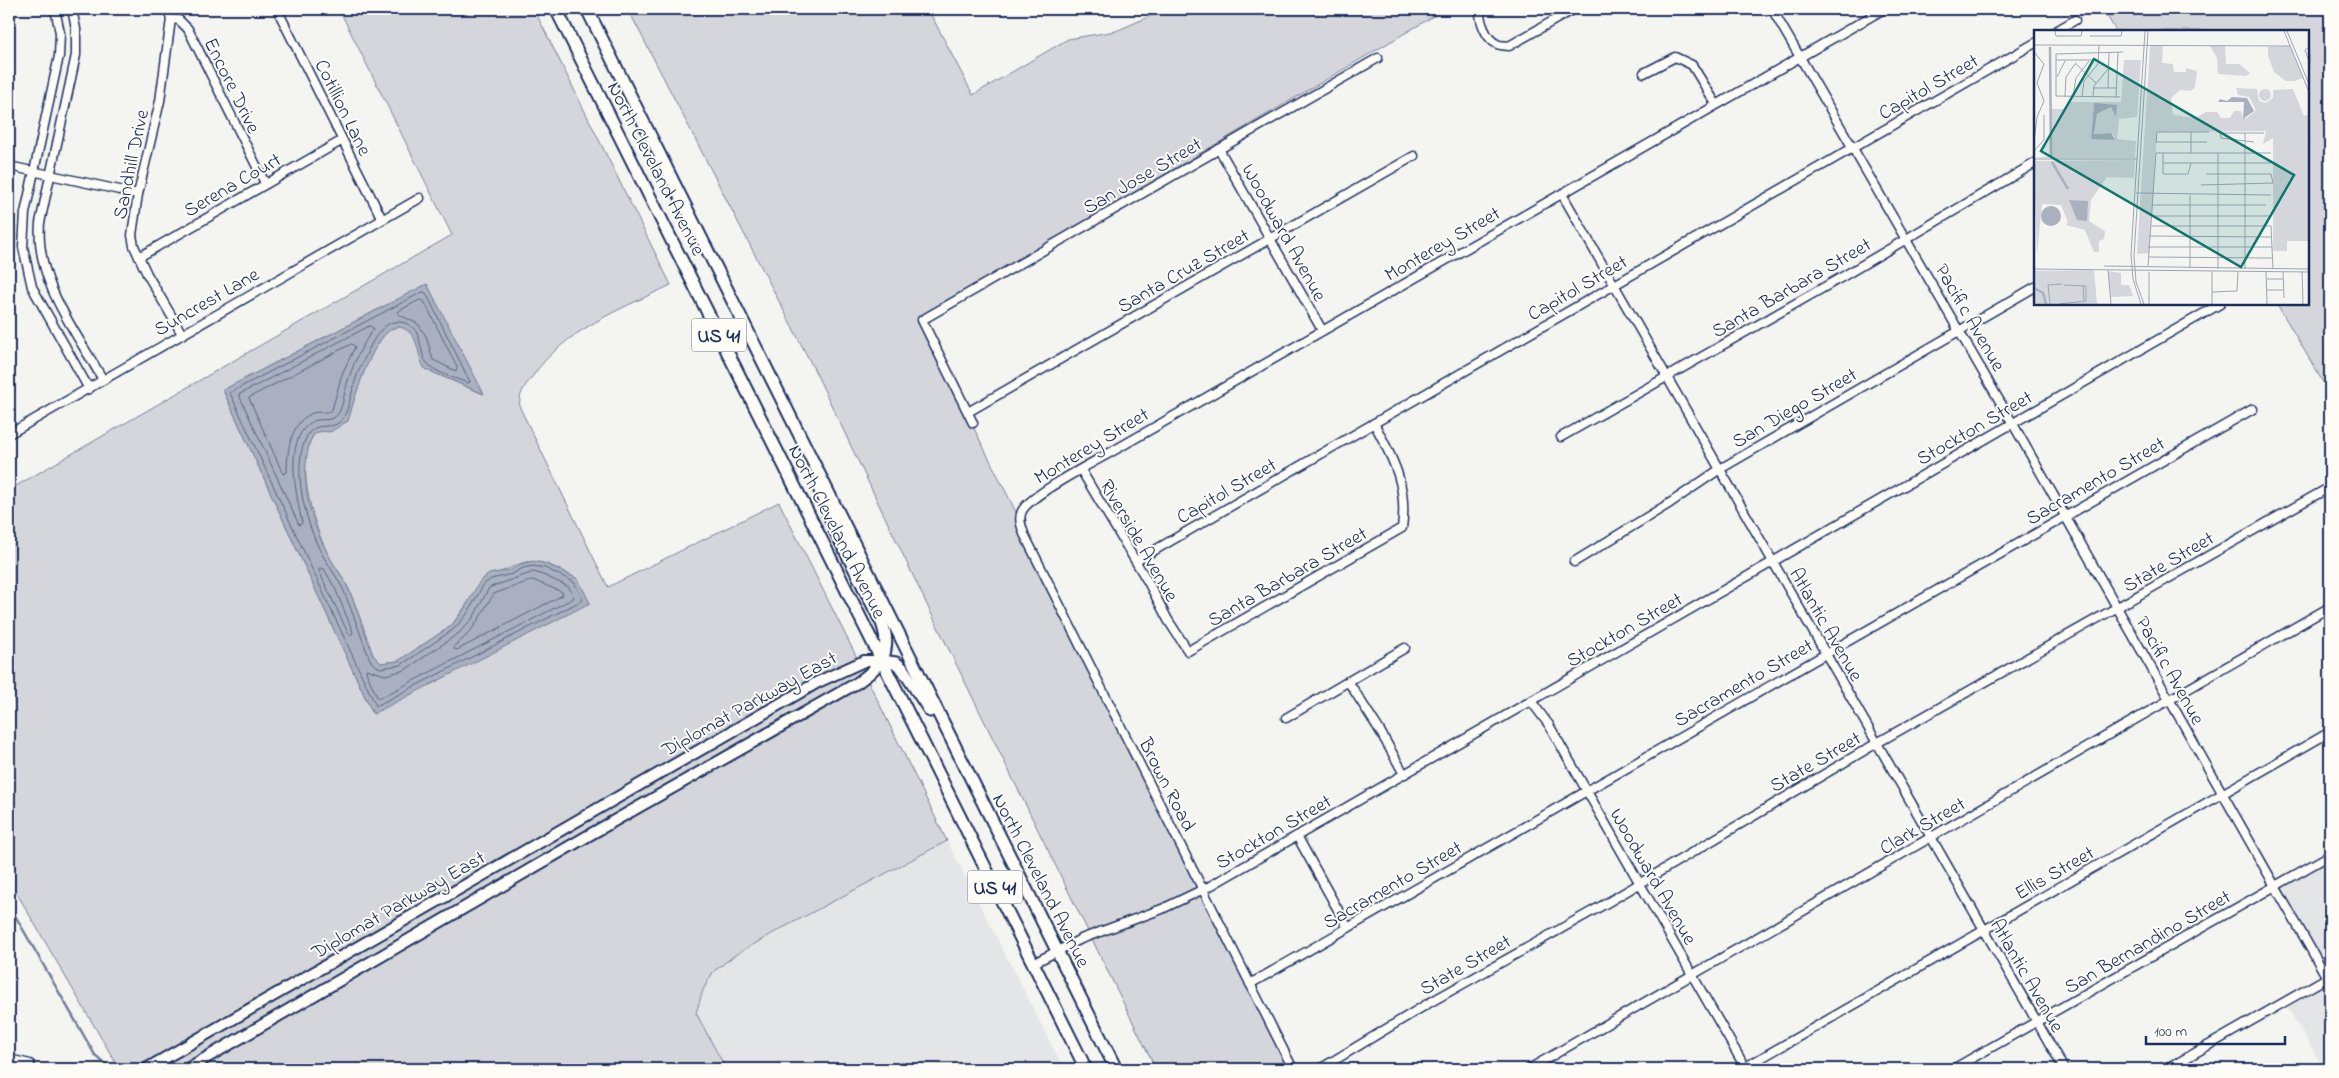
<svg xmlns="http://www.w3.org/2000/svg" width="2339" height="1078" viewBox="0 0 2339 1078" font-family="'Indie Flower',sans-serif">
	<style>
		.built { fill: #e4e5e6 }
		.green { fill: #d4d6db; stroke: #78829c; fill-rule: evenodd }
		.water { fill: #aab0bf; stroke: #717c98 }
		.lines { fill: none; stroke-linecap: round; stroke-linejoin: round }
		.shore { stroke: #546385; stroke-width: 1 }
		.stream { stroke: #717c98; stroke-width: 2.5 }
		.street-casing { stroke: #1b2f5e; stroke-width: 11 }
		.secondary-casing { stroke: #1b2f5e; stroke-width: 14 }
		.primary-casing { stroke: #1b2f5e; stroke-width: 15 }
		.street { stroke: #fdfcf7; stroke-width: 8 }
		.secondary { stroke: #fdfcf7; stroke-width: 10 }
		.primary { stroke: #fdfcf7; stroke-width: 11 }
		.labels { text-anchor: middle; stroke-width: 4; stroke-linejoin: round; paint-order: stroke }
		.shield { fill: #fdfcf7; stroke: #5f6c8c; stroke-width: 1 }
		.shield-label { font-size: 19px; font-weight: bold; fill: #1b2f5e }
		.street-label { font-size: 20px; fill: #1b2f5e; stroke: #fdfcf7 }
		.inset-river { fill: none; stroke: #aab0bf; stroke-width: 2.5 }
		.inset-road { fill: none; stroke: #9da5b6; stroke-width: 1 }
		.view { fill: #0f766e; fill-opacity: 0.15; stroke: #0f766e; stroke-width: 2.5 }
		.inset-edge { fill: none; stroke: #1b2f5e; stroke-width: 2.5 }
	</style>
	<rect width="100%" height="100%" fill="#f4f4f1"/>
	<filter id="ink" filterUnits="userSpaceOnUse"><feTurbulence type="fractalNoise" baseFrequency=".02" numOctaves="2"/><feDisplacementMap in="SourceGraphic" scale="10" xChannelSelector="R" yChannelSelector="G"/><feConvolveMatrix kernelMatrix="1 2 1 2 8 2 1 2 1" color-interpolation-filters="sRGB"/></filter>
	<g filter="url(#ink)">
		<g class="built">
			<path d="M947 841 1064 1069H726L696 1013 703 990 713 972 735 955 777 931Z"/>
			<path d="M2330 851V1069H2324L2283 1000 2330 972 2277 882Z"/>
		</g>
		<g class="green">
			<path d="M339 9H534L671 285C621 309 564 330 532 377 524 387 518 395 520 408L608 587 779 502 857 658 815 677 135 1069H110L117 1065 9 880V490L452 235ZM427 284 483 394 425 369C421 358 418 338 408 330 378 308 353 403 348 421 343 423 318 430 316 433 292 454 314 526 326 550 331 562 340 572 346 583 357 606 364 631 373 655L381 663 398 661 451 626 489 574C502 573 511 567 522 563 542 557 561 571 578 579L373 714 223 390Z"/>
			<path d="M628 9H928L973 95 1068 39 1116 31 1167 9H1446L919 319 1296 1069H1156L930 611 815 371Z"/>
			<path d="M2103 9H2330V394L2277 304H2308V31H2116Z"/>
			<path d="M862 667 864 671 854 679 589 829 177 1069H157L821 686Z"/>
			<path d="M868 681 947 841 777 931 735 955 713 972 703 990 696 1013 726 1069H198Z"/>
		</g>
		<path class="water" d="M427 284 484 394 425 369C417 358 420 340 408 331 379 307 353 404 348 421L330 432C317 430 312 433 309 446 300 481 310 519 326 550 332 564 343 576 349 590 358 611 365 633 373 655L381 663 398 661 451 626 463 611 480 581 489 574 510 570 521 564 533 561 546 564 578 579 590 603 373 714 223 390Z"/>
		<g class="lines">
			<g class="shore">
				<path d="M423 292 426 293 470 382 468 383C455 378 435 373 427 363 417 351 425 325 400 322 378 319 368 353 360 368 353 382 350 407 343 418 333 434 316 417 306 438 291 469 306 525 322 554 328 565 336 575 342 587 352 610 360 634 369 657L372 663 380 668 401 665 454 629 467 614 484 584 491 579 512 574 523 568 533 566 545 568 574 582 583 600 376 706 230 393Z"/>
				<path d="M420 300 424 301 457 367 456 371 433 360 426 336 418 324 398 314 399 311Z"/>
				<path d="M370 326 374 329C362 343 352 367 347 384 344 393 343 407 338 414 331 424 319 416 310 423 283 442 297 496 302 523L299 525 239 395Z"/>
				<path d="M352 344 355 347 342 374 332 410C326 414 319 411 313 413 290 421 287 453 287 472L283 474 249 398Z"/>
				<path d="M320 568 324 569 335 588 353 632 351 635 348 633 319 571Z"/>
				<path d="M534 572 543 575 569 587 574 598 380 698 377 697 366 672V669L385 675 405 670 459 633 473 618 489 588Z"/>
				<path d="M533 580 562 592 563 595 457 650 454 649V646C476 631 480 614 494 594Z"/>
			</g>
			<path class="stream" d="M9 905 95 1055 111 1069"/>
			<defs>
				<g id="street">
					<path d="M55 9 60 33 59 56 25 213 23 247 32 287 89 389"/>
					<path d="M72 9 76 29V55L40 223C35 282 76 331 103 380"/>
					<path d="M168 9 171 19 179 20 188 29 265 183"/>
					<path d="M277 9 382 219"/>
					<path d="M1480 9C1479 20 1486 39 1497 44 1500 46 1505 45 1509 46L1574 9"/>
					<path d="M1772 9 2013 424 2330 983"/>
					<path d="M171 19 160 101 138 194 132 235 134 246 147 274 182 334"/>
					<path d="M2056 31 2075 20"/>
					<path d="M1644 73 1675 57 1692 65 1716 104"/>
					<path d="M1219 149 1322 330"/>
					<path d="M9 166 138 194"/>
					<path d="M1562 194 2064 1069"/>
					<path d="M139 257 341 141"/>
					<path d="M968 412 1414 156"/>
					<path d="M973 423 922 320 1378 58"/>
					<path d="M9 434 420 198"/>
					<path d="M1561 437 1842 277 2035 163"/>
					<path d="M1081 470 1148 582 1168 620 1188 651 1402 528C1408 485 1393 459 1374 423"/>
					<path d="M1136 561C1435 387 1736 216 2035 43"/>
					<path d="M1574 562 1670 503 1720 469 2035 287"/>
					<path d="M1348 681 1380 731 1404 774"/>
					<path d="M1531 701 1549 725 1746 1069"/>
					<path d="M1286 718 1405 648"/>
					<path d="M1297 836 1348 928"/>
					<path d="M1034 963 1081 939 1162 909 1210 886 2220 304"/>
					<path d="M1250 984 2253 409"/>
					<path d="M9 1059 30 1064"/>
					<path d="M1293 1069 1024 534C1022 527 1018 519 1022 511 1031 494 1094 462 1113 451L1884 9"/>
					<path d="M1320 1069 1429 1003 1605 904 1877 743 2330 487"/>
					<path d="M1529 1069 2330 607"/>
					<path d="M1742 1069 2330 732"/>
					<path d="M1953 1069 2330 855"/>
					<path d="M2167 1069 2330 976"/>
				</g>
				<g id="secondary">
					<path d="M146 1069 818 682 864 661H882"/>
					<path d="M187 1069 591 834 857 683 870 673 882 661"/>
				</g>
				<g id="primary">
					<path d="M556 9 1086 1069"/>
					<path d="M587 9 1116 1069"/>
					<path d="M819 488 835 530 882 623C887 637 887 646 882 661"/>
					<path d="M882 661 896 663 902 668 930 711"/>
				</g>
			</defs>
			<use href="#street" class="street-casing"/>
			<use href="#secondary" class="secondary-casing"/>
			<use href="#primary" class="primary-casing"/>
			<use href="#street" class="street"/>
			<use href="#secondary" class="secondary"/>
			<use href="#primary" class="primary"/>
		</g>
	</g>
	<g class="labels">
		<g class="shield">
			<rect x="691.5" y="318.5" width="55" height="33" rx="4"/>
			<rect x="967.5" y="870.5" width="55" height="33" rx="4"/>
		</g>
		<g class="shield-label">
			<text x="719" y="342">US 41</text>
			<text x="995" y="894">US 41</text>
		</g>
		<g class="street-label">
			<text transform="translate(233 85) rotate(64)" y="7">Encore Drive</text>
			<text transform="translate(1928 86) rotate(-30)" y="7">Capitol Street</text>
			<text transform="translate(344 107) rotate(64)" y="7">Cotillion Lane</text>
			<text transform="translate(130 164) rotate(-78)" y="7">Sandhill Drive</text>
			<text transform="translate(657 168) rotate(63)" y="7">North Cleveland Avenue</text>
			<text transform="translate(1142 175) rotate(-30)" y="7">San Jose Street</text>
			<text transform="translate(232 184) rotate(-30)" y="7">Serena Court</text>
			<text transform="translate(1285 232) rotate(61)" y="7">Woodward Avenue</text>
			<text transform="translate(1442 243) rotate(-30)" y="7">Monterey Street</text>
			<text transform="translate(1183 270) rotate(-30)" y="7">Santa Cruz Street</text>
			<text transform="translate(1577 287) rotate(-30)" y="7">Capitol Street</text>
			<text transform="translate(1791 287) rotate(-30)" y="7">Santa Barbara Street</text>
			<text transform="translate(206 301) rotate(-30)" y="7">Suncrest Lane</text>
			<text transform="translate(1971 317) rotate(60)" y="7">Pacific Avenue</text>
			<text transform="translate(1794 407) rotate(-30)" y="7">San Diego Street</text>
			<text transform="translate(1974 427) rotate(-30)" y="7">Stockton Street</text>
			<text transform="translate(1091 445) rotate(-31)" y="7">Monterey Street</text>
			<text transform="translate(2095 480) rotate(-30)" y="7">Sacramento Street</text>
			<text transform="translate(1226 490) rotate(-30)" y="7">Capitol Street</text>
			<text transform="translate(838 531) rotate(63)" y="7">North Cleveland Avenue</text>
			<text transform="translate(1140 540) rotate(60)" y="7">Riverside Avenue</text>
			<text transform="translate(2168 561) rotate(-30)" y="7">State Street</text>
			<text transform="translate(1287 576) rotate(-30)" y="7">Santa Barbara Street</text>
			<text transform="translate(1827 624) rotate(60)" y="7">Atlantic Avenue</text>
			<text transform="translate(1624 629) rotate(-30)" y="7">Stockton Street</text>
			<text transform="translate(2171 670) rotate(61)" y="7">Pacific Avenue</text>
			<text transform="translate(1743 682) rotate(-30)" y="7">Sacramento Street</text>
			<text transform="translate(749 703) rotate(-29)" y="7">Diplomat Parkway East</text>
			<text transform="translate(1815 761) rotate(-30)" y="7">State Street</text>
			<text transform="translate(1168 784) rotate(63)" y="7">Brown Road</text>
			<text transform="translate(1922 825) rotate(-30)" y="7">Clark Street</text>
			<text transform="translate(1273 831) rotate(-30)" y="7">Stockton Street</text>
			<text transform="translate(2054 872) rotate(-30)" y="7">Ellis Street</text>
			<text transform="translate(1654 876) rotate(60)" y="7">Woodward Avenue</text>
			<text transform="translate(1042 880) rotate(63)" y="7">North Cleveland Avenue</text>
			<text transform="translate(1392 884) rotate(-30)" y="7">Sacramento Street</text>
			<text transform="translate(398 904) rotate(-30)" y="7">Diplomat Parkway East</text>
			<text transform="translate(2147 941) rotate(-30)" y="7">San Bernandino Street</text>
			<text transform="translate(1465 964) rotate(-30)" y="7">State Street</text>
			<text transform="translate(2028 975) rotate(60)" y="7">Atlantic Avenue</text>
		</g>
	</g>
	<g transform="translate(2034 30)">
		<rect width="275" height="275" fill="#f4f4f1"/>
		<path d="M116 16H129L128 33 139 34 140 42H152V38L163 41 161 57 157 61 146 60 137 68 139 85 161 88 172 82H183L187 88H196L200 81H207L209 88H213L222 80 215 67 204 65 202 58 223 59 225 71 232 73 239 68V60L259 59 270 86 275 84V211H253V221H239V108L229 114 232 101 123 102 115 223 103 224ZM176 16H191L192 34H205L216 43 212 46 184 44 183 28ZM256 16 269 48 260 51H252L240 42 234 26V17ZM90 30H107L103 87 85 89 83 109 102 111 101 128H0L18 126 17 79H31L33 72H87ZM60 74 82 75V86L77 77 63 84 60 104 77 103 81 107 57 108ZM225 65a6 6 0 1 1 12 0a6 6 0 1 1-12 0ZM101 130 100 148 73 147 57 170 55 191 71 201 70 209 65 211V222H60L51 200 32 195 34 192 27 175 8 174 3 225 0 131ZM60 240 63 274H0V241ZM74 241 87 243V255H95L99 266 77 267Z" fill="#d4d6db" fill-rule="evenodd"/>
		<path d="M198 67 213 68 220 81 209 89 210 72H184L186 69 193 71ZM60 73 83 75 82 87 77 77 63 84 60 104 77 103 81 110 57 109ZM35 170 54 171 53 191 43 190ZM7 186a10 10 0 1 1 20 0a10 10 0 1 1-20 0Z" fill="#aab0bf"/>
		<path class="inset-river" d="M16 17 17 126M18 132 34 159M0 258 9 263 12 274"/>
		<path class="inset-road" d="M21 1 22 6H47L48 1M250 1 275 62M253 1 275 54M56 6H87L88 1M0 15 256 16M275 17 271 20 275 31M0 22 10 34 3 53 10 71 3 87 0 112M22 30H65M41 33 62 53M23 47 31 31M59 58H82M74 58 75 22M39 66 42 48 55 31M31 67 32 47 41 34M48 67 50 51 64 34 65 15M59 67 60 56 74 39M82 67 84 22M86 67 22 66V24L89 22M186 103H230M186 103 187 108 220 112M122 112H173M122 113 123 102H175M0 121 10 110V85M129 123V144H154L157 133M157 123V102M0 129H103M129 133H236M167 155 239 153 237 144H172M102 163 237 165M156 165V238M118 175H232M118 186H235M117 196H237L239 239M115 206 238 207M114 217H238M114 227 238 228M70 236 275 239M114 236 122 123H237M0 239 275 242M184 239V123M211 239V103M74 240 77 274M268 241 269 274M115 242V274M178 242V274M232 242 233 274M249 242 250 268M233 249H249M49 255 50 271M233 260H249M178 262 203 261 204 242M16 274 14 255 28 254M25 274 52 271V256L30 255M107 274 99 249 97 224 111 1M110 274 102 252 100 226 114 1"/>
		<path class="view" d="M60 29 260 145 207 237 7 121Z"/>
		<rect width="275" height="275" class="inset-edge"/>
	</g>
	<rect width="2339" height="1078" fill="none" stroke="#fdfcf7" stroke-width="30"/>
	<rect x="15" y="15" width="2309" height="1048" fill="none" stroke="#1b2f5e" stroke-width="2" filter="url(#ink)"/>
	<path d="M2146 1036v8h139v-8" fill="none" stroke="#1b2f5e" stroke-width="2.5"/>
	<text x="2154" y="1036" font-size="15" fill="#1b2f5e" stroke="#fdfcf7" stroke-width="4" paint-order="stroke">100 m</text>
</svg>
